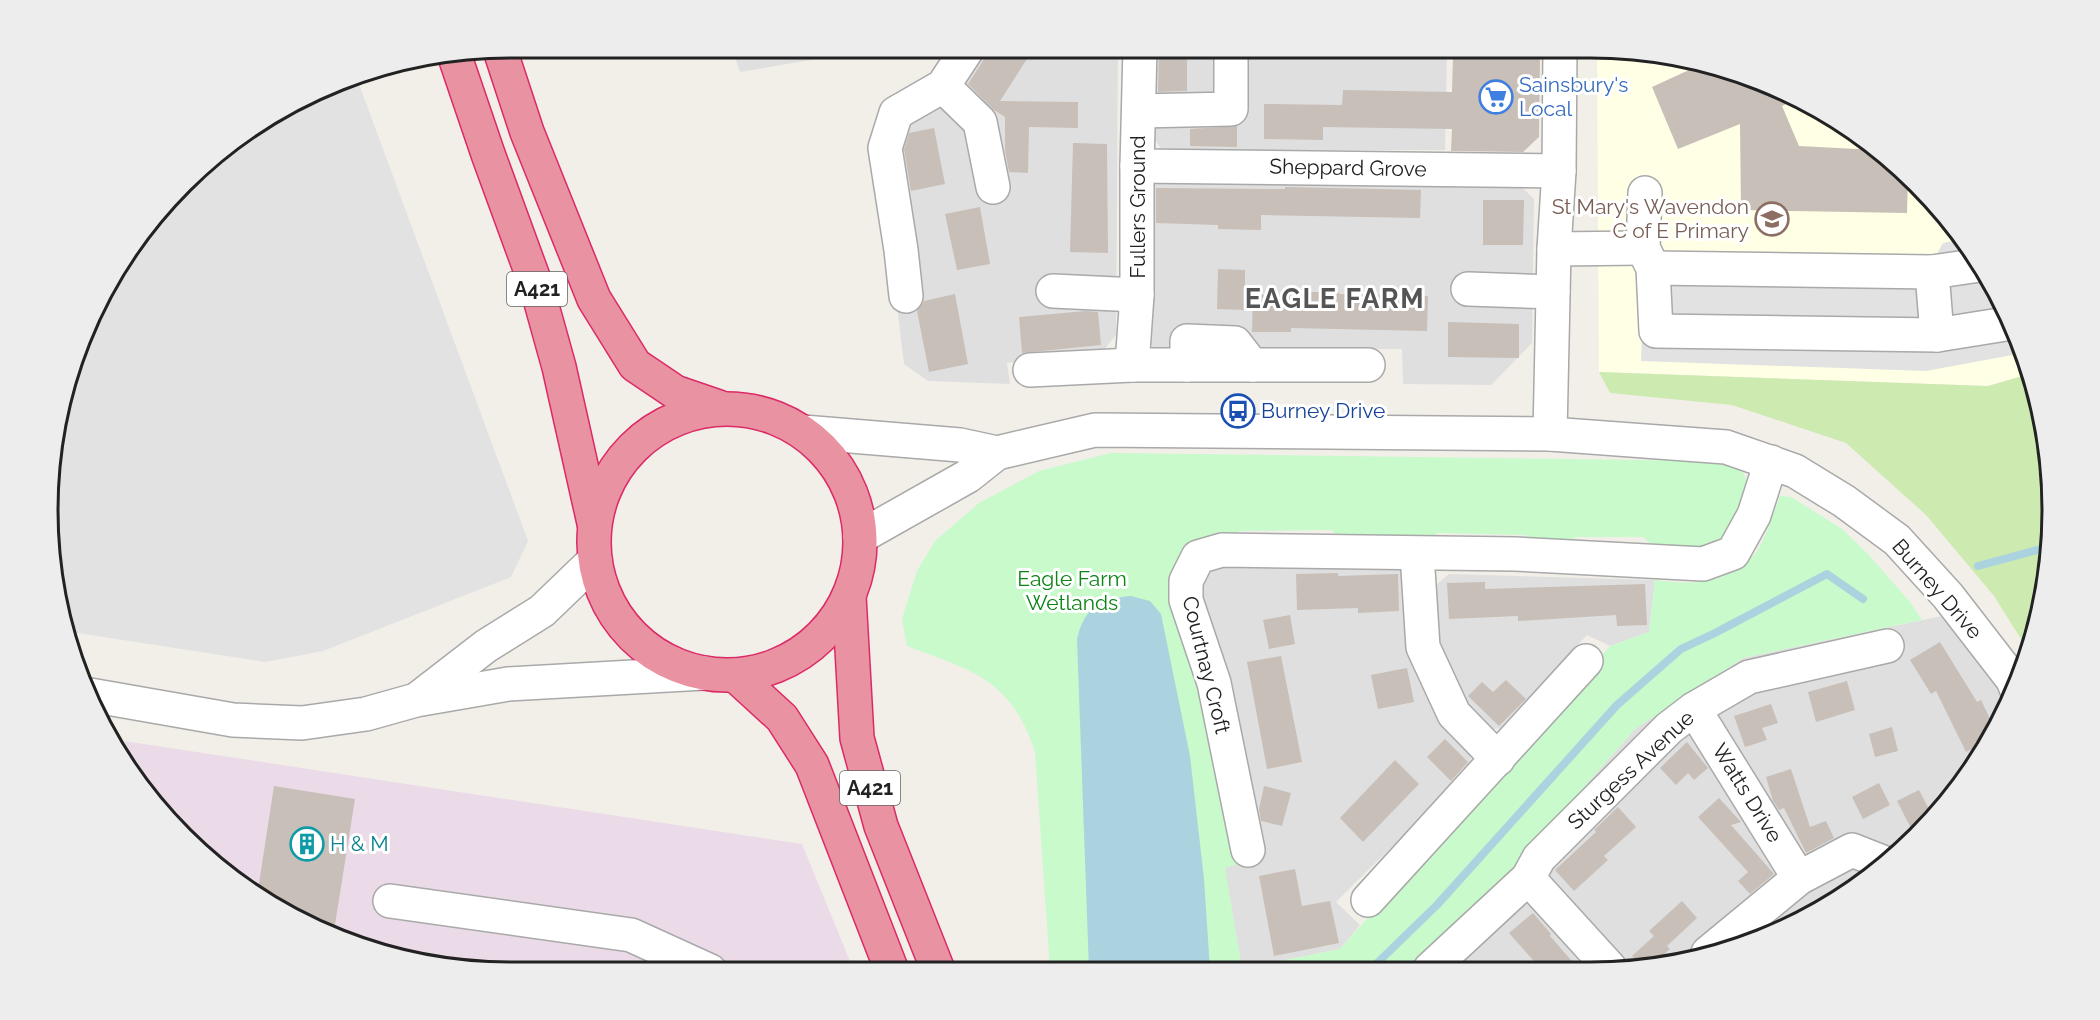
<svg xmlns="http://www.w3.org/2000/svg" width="2100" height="1020" viewBox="0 0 2100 1020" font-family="Raleway,sans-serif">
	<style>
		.residential { fill: #e0dfdf }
		.industrial { fill: #ebdbe8 }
		.education { fill: #ffffe5 }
		.grass { fill: #cdebb0 }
		.park { fill: #c8facc }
		.parking { fill: #e2e2e2 }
		.water { fill: #aad3df }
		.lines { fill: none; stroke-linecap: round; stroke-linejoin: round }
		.stream { stroke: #aad3df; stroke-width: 8 }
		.building { fill: #c7bfb8 }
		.minor-casing { stroke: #a9a9a9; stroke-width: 36 }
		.highway-casing { stroke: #dc2a67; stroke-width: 36 }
		.minor { stroke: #fff; stroke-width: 33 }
		.highway { stroke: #e892a2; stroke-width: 33 }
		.labels { text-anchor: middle; stroke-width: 6; stroke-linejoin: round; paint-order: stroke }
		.shield { fill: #fff; stroke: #646464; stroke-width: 1.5 }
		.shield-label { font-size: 20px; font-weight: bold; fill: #222 }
		.shop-label { font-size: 21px; fill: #366cbe; stroke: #fff; text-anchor: start }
		.street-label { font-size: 21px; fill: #222; stroke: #fff }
		.education-label { font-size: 21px; fill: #785e54; stroke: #fff; text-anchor: end }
		.transit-label { font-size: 21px; fill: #164399; stroke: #fff; text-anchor: start }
		.park-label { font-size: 21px; fill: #0c8416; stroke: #fff }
		.culture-label { font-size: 21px; fill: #0d838f; stroke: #fff; text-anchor: start }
		.district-label { font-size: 27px; font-weight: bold; letter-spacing: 1.5px; fill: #555; stroke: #fff }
		.rim { fill: none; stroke: #222; stroke-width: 3 }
	</style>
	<rect width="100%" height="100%" fill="#f2efe9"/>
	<g class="residential">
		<path d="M732 48H881L740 72Z"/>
		<path d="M978 48H1118L1116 335 1103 351 1007 363 1010 384 928 381 904 364 896 297 893 143 900 123Z"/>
		<path d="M1150 48H1447L1445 150H1162L1145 125Z"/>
		<path d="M1160 175 1519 184 1534 199 1532 343 1491 385 1403 384 1402 349 1154 350 1148 337 1150 183Z"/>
		<path d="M1219 565 1396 567 1406 576 1467 744 1473 766 1336 902 1360 925 1340 949 1242 969 1224 868 1260 857 1198 594V575Z"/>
		<path d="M1449 574 1655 580 1649 632 1610 646 1587 635 1504 728 1484 730 1462 707 1436 648V585Z"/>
		<path d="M1947 615 2009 701 1956 792 1871 877 1766 937 1651 968 1417 969 1520 860 1635 729 1743 658Z"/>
	</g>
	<path class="industrial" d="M111 739 802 844 854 971 510 972 420 963 333 937 205 857 143 791Z"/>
	<path class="education" d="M1597 49 1680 57 1767 83 1847 126 1917 184 1974 254 2017 334 2029 374 1988 386 1599 372Z"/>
	<path class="grass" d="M1599 372 1988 386 2029 374 2043 420 2052 510 2043 600 2028 650 1994 596 1926 515 1846 443 1732 405 1610 393Z"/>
	<path class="park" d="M1111 453 1719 461 1742 471 1752 491 1723 546 1693 554 1654 547 1643 537H1575L1569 546 1533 544 1526 535 1438 533 1421 546 1341 542 1332 530 1239 531 1230 541 1187 546 1260 857 1225 868 1242 969 1340 949 1610 646 1649 632 1655 580C1693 585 1725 585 1754 555 1763 546 1775 509 1780 496L1791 497 1842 529 1868 554 1910 602 1922 620 1743 658 1635 729 1520 860 1417 969 1050 970 1035 752C1010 678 975 672 907 646L902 619 917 571 935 541 979 503 1039 471Z"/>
	<g class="parking">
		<path d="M1453 48H1541L1540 58 1453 55Z"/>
		<path d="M356 76 528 541 511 577 323 651 265 662 71 632 52 570 57 420 83 333 126 254 228 144Z"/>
		<path d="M1962 239 1974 254 2017 334 2023 353 1926 371 1641 361 1645 256 1930 266 1943 243Z"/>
	</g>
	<path class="water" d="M1131 596 1150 601 1161 614 1190 756 1204 879 1210 970H1089L1077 639C1084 608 1100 598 1131 596Z"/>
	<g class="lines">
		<g class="stream">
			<path d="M1978 566 2048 547"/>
			<path d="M1371 969 1437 905 1617 705 1681 649 1713 634 1827 574 1863 599"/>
		</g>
	</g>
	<g class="building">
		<path d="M991 48H1034L1000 101 1078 102V128L1029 127 1028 173 1009 172 1005 150V117L994 110 968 84Z"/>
		<path d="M1159 48H1187V91L1158 92Z"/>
		<path d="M1453 55 1540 58 1539 137 1523 152 1451 151 1452 129 1323 127V140L1264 139V104L1342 105 1343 90 1452 92Z"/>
		<path d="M1702 64 1767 83 1796 99 1782 106 1799 146 1876 150 1908 177 1907 213 1741 210 1740 124 1678 149 1652 87Z"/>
		<path d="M1237 126V147L1190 146V129Z"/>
		<path d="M934 128 945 184 911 191 904 149 909 133Z"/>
		<path d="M1073 143 1107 144 1108 253 1070 252Z"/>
		<path d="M1285 187 1421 190 1420 218 1261 215V230L1218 229V225L1156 223V188L1285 189Z"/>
		<path d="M1483 200H1524L1523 245H1483Z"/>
		<path d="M980 207 990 264 957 270 945 214Z"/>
		<path d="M1218 269 1245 270V310L1217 309Z"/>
		<path d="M1300 292H1339V294L1428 296 1427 331 1291 328V332H1252L1253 295H1300Z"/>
		<path d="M955 294 968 364 929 372 917 311 924 301Z"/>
		<path d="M1086 311 1098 312 1101 345 1022 353 1019 317Z"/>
		<path d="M1448 322 1519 324V358L1448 357Z"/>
		<path d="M1338 573V576L1398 574 1399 611 1358 613V608L1297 610 1296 574Z"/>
		<path d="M1485 582V589L1645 584 1647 625 1617 626 1616 615 1518 621V616L1449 619 1447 583Z"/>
		<path d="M1290 615 1295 644 1269 649 1263 620Z"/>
		<path d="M1940 642 1977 702 1981 700 1994 727 1984 743 1966 752 1936 691 1931 694 1910 660Z"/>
		<path d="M1281 656 1302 762 1267 769 1247 662Z"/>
		<path d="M1407 668 1414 702 1378 709 1371 675Z"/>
		<path d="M1506 680 1526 699 1499 726 1468 696 1482 682 1493 692Z"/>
		<path d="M1847 681 1855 710 1816 722 1808 692Z"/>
		<path d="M1771 704 1778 723 1762 728 1767 740 1745 747 1734 716Z"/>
		<path d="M1892 727 1898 751 1875 757 1869 734Z"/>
		<path d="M1445 739 1468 762 1451 781 1427 757Z"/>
		<path d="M1687 742 1708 768 1694 780 1688 773 1676 785 1660 768Z"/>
		<path d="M1395 760 1419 784 1363 842 1340 818Z"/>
		<path d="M1791 769 1810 827 1826 821 1834 838 1806 853 1784 808 1779 810 1773 801 1766 777Z"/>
		<path d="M1879 783 1890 805 1863 819 1852 797Z"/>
		<path d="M274 786 355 799 333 937 258 890Z"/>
		<path d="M1264 786 1291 793 1282 826 1261 821 1259 809Z"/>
		<path d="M1919 790 1932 815 1914 834 1897 801Z"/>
		<path d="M1719 798 1741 822 1731 825 1774 874 1750 894 1738 881 1748 872 1698 817Z"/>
		<path d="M1618 807 1636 827 1604 856 1608 860 1574 891 1555 870 1596 832 1594 830Z"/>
		<path d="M1295 869 1302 906 1330 901 1339 943 1274 956 1259 876Z"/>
		<path d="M1682 901 1697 918 1667 946 1670 949 1650 968H1643L1632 956 1654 936 1649 931Z"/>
		<path d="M1533 913 1551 934 1550 936 1578 968H1540L1509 933Z"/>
	</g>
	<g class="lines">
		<defs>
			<g id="minor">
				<path d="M943 86 980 122 993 187"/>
				<path d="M1139 111 1231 109V48"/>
				<path d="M1137 166 1559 171"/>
				<path d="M1645 193 1643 248 1653 268 1656 331 1937 335 2012 323"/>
				<path d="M1554 249 1643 248"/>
				<path d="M1653 268 1932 272 1980 265"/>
				<path d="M1932 272 1937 335"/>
				<path d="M1468 289 1553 292"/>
				<path d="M1053 291 1137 295"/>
				<path d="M906 296 901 250 885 148 896 113 943 86 968 48"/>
				<path d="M1132 365 1137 295V166L1140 48"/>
				<path d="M1187 365V341L1235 343 1252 365"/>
				<path d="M1030 370 1132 365H1368"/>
				<path d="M803 432 960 445 997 453 1095 430 1550 434 1726 447 1795 471 1844 501 1897 540 1948 596 2013 680 2016 688"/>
				<path d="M1550 434 1554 249 1559 171 1560 48"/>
				<path d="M860 537 968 476 997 453"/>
				<path d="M1417 554 1423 647 1454 714 1498 759"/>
				<path d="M90 695 233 720 302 723 366 714 416 700 508 684 704 673"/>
				<path d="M420 697 486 646 542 611 595 560"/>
				<path d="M1694 709 1799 878"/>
				<path d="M1248 850 1214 683 1186 600V581L1198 557 1222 550 1515 554 1703 564 1733 553 1754 515 1771 462"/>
				<path d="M1528 878 1610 968"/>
				<path d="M1368 900 1586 661"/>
				<path d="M390 901 631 935 710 971"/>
				<path d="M1708 953 1799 878 1852 850 1885 863"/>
				<path d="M1430 969 1528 878 1539 858 1669 728 1694 709 1749 677 1887 646"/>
			</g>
			<g id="highway">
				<path d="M500 50 527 132 594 299 635 365 675 392 719 407"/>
				<path d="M455 57 488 154 537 288 559 367 594 523"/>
				<circle cx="727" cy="542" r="133"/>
				<path d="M849 596 857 738 881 826 938 970"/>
				<path d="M735 675 782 718 812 765 892 971"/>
			</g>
		</defs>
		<use href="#minor" class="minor-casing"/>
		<use href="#highway" class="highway-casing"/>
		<use href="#minor" class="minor"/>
		<use href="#highway" class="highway"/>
	</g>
	<defs>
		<symbol id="supermarket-ring" viewBox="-11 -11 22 22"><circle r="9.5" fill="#fff" stroke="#3f7fe0" stroke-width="1.5"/><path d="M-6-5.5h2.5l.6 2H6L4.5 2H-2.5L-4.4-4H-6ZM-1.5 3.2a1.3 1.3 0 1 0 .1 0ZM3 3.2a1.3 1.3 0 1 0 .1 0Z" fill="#3f7fe0"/></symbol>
		<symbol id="school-ring" viewBox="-11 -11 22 22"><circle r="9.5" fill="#fff" stroke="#8d6e63" stroke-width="1.5"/><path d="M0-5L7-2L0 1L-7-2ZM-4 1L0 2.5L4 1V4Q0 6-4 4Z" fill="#8d6e63"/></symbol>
		<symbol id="bus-ring" viewBox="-11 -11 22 22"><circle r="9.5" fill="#fff" stroke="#1a4fb4" stroke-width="1.5"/><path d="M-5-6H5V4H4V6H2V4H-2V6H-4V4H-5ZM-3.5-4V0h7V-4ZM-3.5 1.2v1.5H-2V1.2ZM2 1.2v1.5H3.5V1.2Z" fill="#1a4fb4"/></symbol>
		<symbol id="building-ring" viewBox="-11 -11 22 22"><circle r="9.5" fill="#fff" stroke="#0f9aa8" stroke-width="1.5"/><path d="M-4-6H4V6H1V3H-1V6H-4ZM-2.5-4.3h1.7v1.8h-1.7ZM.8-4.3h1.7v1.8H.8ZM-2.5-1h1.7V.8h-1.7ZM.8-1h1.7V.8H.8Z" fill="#0f9aa8"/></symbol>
	</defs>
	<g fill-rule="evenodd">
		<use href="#supermarket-ring" x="1477" y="78" width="38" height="38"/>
		<use href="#school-ring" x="1753" y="200" width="38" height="38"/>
		<use href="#bus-ring" x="1219" y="392" width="38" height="38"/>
		<use href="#building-ring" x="288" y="825" width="38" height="38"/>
	</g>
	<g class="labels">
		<g class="shield">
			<rect x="507" y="272" width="60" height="34" rx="4.5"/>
			<rect x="840" y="771" width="60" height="34" rx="4.5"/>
		</g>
		<g class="shield-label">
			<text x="537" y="296">A421</text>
			<text x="870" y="795">A421</text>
		</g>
		<g class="shop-label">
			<text x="1519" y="92">Sainsbury's<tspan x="1519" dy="24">Local</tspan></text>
		</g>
		<g class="street-label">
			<text transform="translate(1348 168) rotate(1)" y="7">Sheppard Grove</text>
			<text transform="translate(1138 207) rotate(-90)" y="7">Fullers Ground</text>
			<text transform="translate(1937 589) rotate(49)" y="7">Burney Drive</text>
			<text transform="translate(1206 665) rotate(76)" y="7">Courtnay Croft</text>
			<text transform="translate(1631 770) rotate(-43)" y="7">Sturgess Avenue</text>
			<text transform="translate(1747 793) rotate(58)" y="7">Watts Drive</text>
		</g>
		<g class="education-label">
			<text x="1749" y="214">St Mary's Wavendon<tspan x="1749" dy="24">C of E Primary</tspan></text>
		</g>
		<g class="transit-label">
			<text x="1261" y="418">Burney Drive</text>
		</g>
		<g class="park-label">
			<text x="1072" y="586">Eagle Farm<tspan x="1072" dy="24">Wetlands</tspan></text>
		</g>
		<g class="culture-label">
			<text x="330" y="851">H &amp; M</text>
		</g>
		<g class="district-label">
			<text x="1335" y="308">EAGLE FARM</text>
		</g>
	</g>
	<path d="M0 0H2100V1020H0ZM510 58H1590A452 452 0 0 1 2042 510V510A452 452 0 0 1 1590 962H510A452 452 0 0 1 58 510V510A452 452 0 0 1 510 58Z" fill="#ededed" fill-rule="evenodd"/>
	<path class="rim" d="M510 58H1590A452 452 0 0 1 2042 510V510A452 452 0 0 1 1590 962H510A452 452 0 0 1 58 510V510A452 452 0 0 1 510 58Z"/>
</svg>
